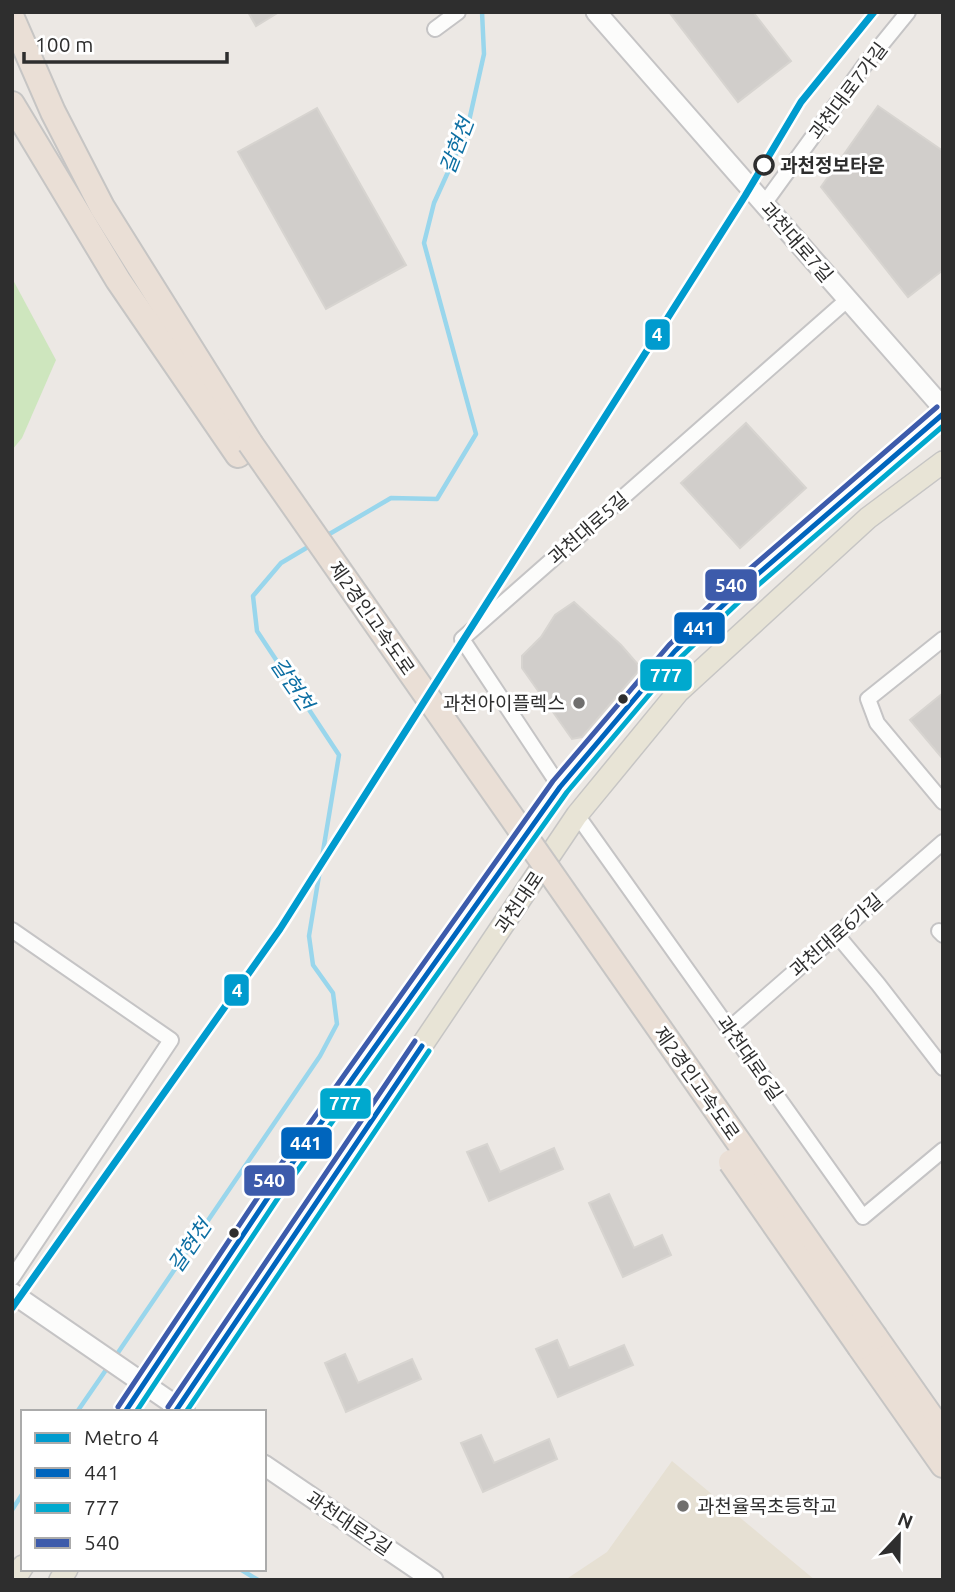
<svg xmlns="http://www.w3.org/2000/svg" width="955" height="1592" viewBox="0 0 955 1592" font-family="Ubuntu,'Noto Sans KR',sans-serif">
	<style>
		.education { fill: #e6e0d3 }
		.green { fill: #cee6be }
		.lines { fill: none; stroke-linecap: round; stroke-linejoin: round }
		.stream { stroke: #99d6ec; stroke-width: 4.5 }
		.building { fill: #d1cecb; stroke: #d7d4d0; stroke-width: 2 }
		.street-casing { stroke: #c5c4c5; stroke-width: 18 }
		.secondary-casing { stroke: #c5c4c5; stroke-width: 23 }
		.primary-casing { stroke: #c6c5c4; stroke-width: 24 }
		.highway-casing { stroke: #c6c5c4; stroke-width: 28 }
		.street { stroke: #fcfcfb; stroke-width: 14 }
		.secondary { stroke: #fcfcfb; stroke-width: 19 }
		.primary { stroke: #e8e4d6; stroke-width: 21 }
		.highway { stroke: #eadfd6; stroke-width: 24 }
		.highway-bridge-casing { stroke: #c6c5c4; stroke-width: 28; stroke-linecap: butt }
		.highway-bridge { stroke: #eadfd6; stroke-width: 24 }
		.bus-1-casing { stroke: #fff; stroke-width: 10 }
		.bus-2-casing { stroke: #fff; stroke-width: 10 }
		.bus-3-casing { stroke: #fff; stroke-width: 10 }
		.bus-1 { stroke: #0065bd; stroke-width: 5 }
		.bus-2 { stroke: #00a9ce; stroke-width: 5 }
		.bus-3 { stroke: #3d5bab; stroke-width: 5 }
		.metro-1-casing { stroke: #fff; stroke-width: 12 }
		.metro-1 { stroke: #009bce; stroke-width: 7 }
		.stop-dot { fill: #fff; stroke: #2e2e2e; stroke-width: 3.5 }
		.bus-dot { fill: #2e2e2e; stroke: #fff; stroke-width: 2.5 }
		.poi-dot { fill: #706f6e; stroke: #fff; stroke-width: 2.5 }
		.labels { text-anchor: middle; stroke-width: 6; stroke-linejoin: round; paint-order: stroke }
		.street-label { font-size: 19px; fill: #2e2e2e; stroke: #fff }
		.stop-label { font-size: 19px; font-weight: bold; fill: #2e2e2e; stroke: #fff; text-anchor: start }
		.poi-label { font-size: 19px; fill: #2e2e2e; stroke: #fff; text-anchor: end }
		.water-label { font-size: 21px; font-style: italic; fill: #0d6fa3; stroke: #fff }
		.line-badge { stroke: #fff; stroke-width: 2.5 }
		.badge-label { font-size: 19px; text-anchor: middle; font-weight: bold; fill: #fff }
	</style>
	<rect width="100%" height="100%" fill="#ece8e4"/>
	<path class="education" d="M672 1461 815 1580H565L607 1552Z"/>
	<path class="green" d="M12 278 56 360 22 438 12 450Z"/>
	<g class="lines">
		<g class="stream">
			<path d="M326 536 391 498 437 499 476 434 424 243 434 203 467 130 484 54 482 12"/>
			<path d="M115 1357 320 1056 337 1024 333 993 313 965 309 936 339 755 257 631 253 596 281 563 313 544"/>
			<path d="M77 1412 108 1367"/>
			<path d="M12 1510 23 1493"/>
			<path d="M240 1569 258 1580"/>
		</g>
	</g>
	<g class="building">
		<path d="M248 12H279L256 26Z"/>
		<path d="M669 12H753L791 61 738 102Z"/>
		<path d="M878 106 943 151V270L908 297 821 187Z"/>
		<path d="M317 108 406 265 326 309 238 152Z"/>
		<path d="M746 423 806 488 740 548 681 483Z"/>
		<path d="M574 602 621 645 641 668 582 737 572 739 522 668V656L541 637 555 615Z"/>
		<path d="M943 693V759L910 720Z"/>
		<path d="M487 1144 500 1172 554 1148 563 1169 489 1201 467 1152Z"/>
		<path d="M609 1194 634 1248 662 1235 671 1255 623 1277 589 1203Z"/>
		<path d="M557 1340 569 1368 624 1345 633 1365 558 1397 536 1349Z"/>
		<path d="M345 1354 358 1383 412 1359 421 1379 346 1412 325 1363Z"/>
		<path d="M481 1435 494 1463 549 1439 557 1459 483 1492 461 1443Z"/>
	</g>
	<g class="lines">
		<defs>
			<g id="street">
				<path d="M435 29 458 12"/>
				<path d="M764 204 864 66 908 12"/>
				<path d="M943 639 868 699 877 723 943 802"/>
				<path d="M560 787 462 639 847 300"/>
				<path d="M577 815 863 1217 943 1150"/>
				<path d="M12 930 171 1040 12 1278"/>
				<path d="M939 931 943 935"/>
				<path d="M837 935 878 984 943 1068"/>
				<path d="M729 1029 943 842"/>
			</g>
			<g id="secondary">
				<path d="M596 12 943 408"/>
				<path d="M12 1293 185 1412"/>
				<path d="M264 1465 433 1580"/>
			</g>
			<g id="primary">
				<path d="M125 1412 271 1193 560 787 653 675 675 651 736 593 943 414"/>
				<path d="M175 1412 577 815 678 692 868 518 943 462"/>
				<path d="M14 1580 23 1566"/>
				<path d="M60 1580 67 1569"/>
			</g>
			<g id="highway">
				<path d="M12 18 53 112 102 207 250 443"/>
				<path d="M12 104 118 280 238 455"/>
				<path d="M875 1337 943 1434"/>
				<path d="M860 1347 943 1465"/>
			</g>
		</defs>
		<use href="#street" class="street-casing"/>
		<use href="#secondary" class="secondary-casing"/>
		<use href="#primary" class="primary-casing"/>
		<use href="#highway" class="highway-casing"/>
		<use href="#street" class="street"/>
		<use href="#secondary" class="secondary"/>
		<use href="#primary" class="primary"/>
		<use href="#highway" class="highway"/>
		<defs>
			<g id="highway-bridge">
				<path d="M250 443 875 1337"/>
				<path d="M731 1162 860 1347"/>
			</g>
		</defs>
		<use href="#highway-bridge" class="highway-bridge-casing"/>
		<use href="#highway-bridge" class="highway-bridge"/>
		<defs>
			<g id="bus-1">
				<path d="M125 1412 271 1193 560 787 675 651 736 593 943 414"/>
				<path d="M175 1412 422 1046"/>
			</g>
			<g id="bus-2">
				<path d="M136 1412 278 1198 567 792 681 657 742 599 943 426"/>
				<path d="M186 1412 429 1051"/>
			</g>
			<g id="bus-3">
				<path d="M118 1407 264 1188 553 781 669 645 730 586 937 407"/>
				<path d="M168 1407 415 1041"/>
			</g>
		</defs>
		<use href="#bus-1" class="bus-1-casing"/>
		<use href="#bus-2" class="bus-2-casing"/>
		<use href="#bus-3" class="bus-3-casing"/>
		<use href="#bus-1" class="bus-1"/>
		<use href="#bus-2" class="bus-2"/>
		<use href="#bus-3" class="bus-3"/>
		<defs>
			<path id="metro-1" d="M12 1308 280 929 745 196 801 102 874 12"/>
		</defs>
		<use href="#metro-1" class="metro-1-casing"/>
		<use href="#metro-1" class="metro-1"/>
	</g>
	<circle class="stop-dot" cx="764" cy="165" r="9"/>
	<g class="bus-dot">
		<circle cx="623" cy="699" r="6"/>
		<circle cx="234" cy="1233" r="6"/>
	</g>
	<g class="poi-dot">
		<circle cx="579" cy="703" r="7"/>
		<circle cx="683" cy="1506" r="7"/>
	</g>
	<g class="labels">
		<g class="street-label">
			<text transform="translate(848 91) rotate(-53)" y="7">과천대로7가길</text>
			<text transform="translate(797 242) rotate(49)" y="7">과천대로7길</text>
			<text transform="translate(588 528) rotate(-41)" y="7">과천대로5길</text>
			<text transform="translate(372 618) rotate(55)" y="7">제2경인고속도로</text>
			<text transform="translate(519 902) rotate(-56)" y="7">과천대로</text>
			<text transform="translate(836 935) rotate(-41)" y="7">과천대로6가길</text>
			<text transform="translate(750 1058) rotate(55)" y="7">과천대로6길</text>
			<text transform="translate(697 1083) rotate(55)" y="7">제2경인고속도로</text>
			<text transform="translate(349 1523) rotate(34)" y="7">과천대로2길</text>
		</g>
		<g class="stop-label">
			<text x="780" y="172">과천정보타운</text>
		</g>
		<g class="poi-label">
			<text x="565" y="710">과천아이플렉스</text>
			<text x="697" y="1513" text-anchor="start">과천율목초등학교</text>
		</g>
		<g class="water-label">
			<text transform="translate(457 146) rotate(-69)" y="7">갈현천</text>
			<text transform="translate(292 684) rotate(56)" y="7">갈현천</text>
			<text transform="translate(190 1246) rotate(-56)" y="7">갈현천</text>
		</g>
	</g>
	<g class="line-badge">
		<rect x="644" y="318" width="27" height="33" rx="7" fill="#009bce"/>
		<rect x="704" y="568" width="54" height="34" rx="7" fill="#3d5bab"/>
		<rect x="673" y="611" width="53" height="34" rx="7" fill="#0065bd"/>
		<rect x="639" y="658" width="54" height="34" rx="7" fill="#00a9ce"/>
		<rect x="223" y="973" width="27" height="34" rx="7" fill="#009bce"/>
		<rect x="319" y="1087" width="53" height="33" rx="7" fill="#00a9ce"/>
		<rect x="280" y="1126" width="53" height="34" rx="7" fill="#0065bd"/>
		<rect x="243" y="1164" width="53" height="33" rx="7" fill="#3d5bab"/>
	</g>
	<g class="badge-label">
		<text x="657" y="341">4</text>
		<text x="731" y="592">540</text>
		<text x="699" y="635">441</text>
		<text x="666" y="682">777</text>
		<text x="237" y="997">4</text>
		<text x="345" y="1110">777</text>
		<text x="306" y="1150">441</text>
		<text x="269" y="1187">540</text>
	</g>
	<rect width="955" height="1592" fill="none" stroke="#2e2e2e" stroke-width="28"/>
	<rect x="21" y="1410" width="245" height="161" fill="#ffffff" stroke="#ababab" stroke-width="2"/>
	<rect x="35" y="1433" width="35" height="10" fill="#009bce" stroke="#ababab" stroke-width="2"/>
	<text x="84" y="1445" font-size="21" fill="#2e2e2e">Metro 4</text>
	<rect x="35" y="1468" width="35" height="10" fill="#0065bd" stroke="#ababab" stroke-width="2"/>
	<text x="84" y="1480" font-size="21" fill="#2e2e2e">441</text>
	<rect x="35" y="1503" width="35" height="10" fill="#00a9ce" stroke="#ababab" stroke-width="2"/>
	<text x="84" y="1515" font-size="21" fill="#2e2e2e">777</text>
	<rect x="35" y="1538" width="35" height="10" fill="#3d5bab" stroke="#ababab" stroke-width="2"/>
	<text x="84" y="1550" font-size="21" fill="#2e2e2e">540</text>
	<g transform="translate(899 1536) rotate(22)" stroke="#ffffff" stroke-width="5" paint-order="stroke">
	<path d="M0-5L12 26L0 18L-12 26Z" fill="#2e2e2e"/>
	<text y="-10" font-size="19" font-weight="bold" text-anchor="middle" fill="#2e2e2e">N</text>
	</g>
	<path d="M24 52v10h203v-10" fill="none" stroke="#2e2e2e" stroke-width="3.5"/>
	<text x="35" y="52" font-size="21" fill="#2e2e2e" stroke="#ffffff" stroke-width="5" paint-order="stroke">100 m</text>
</svg>
